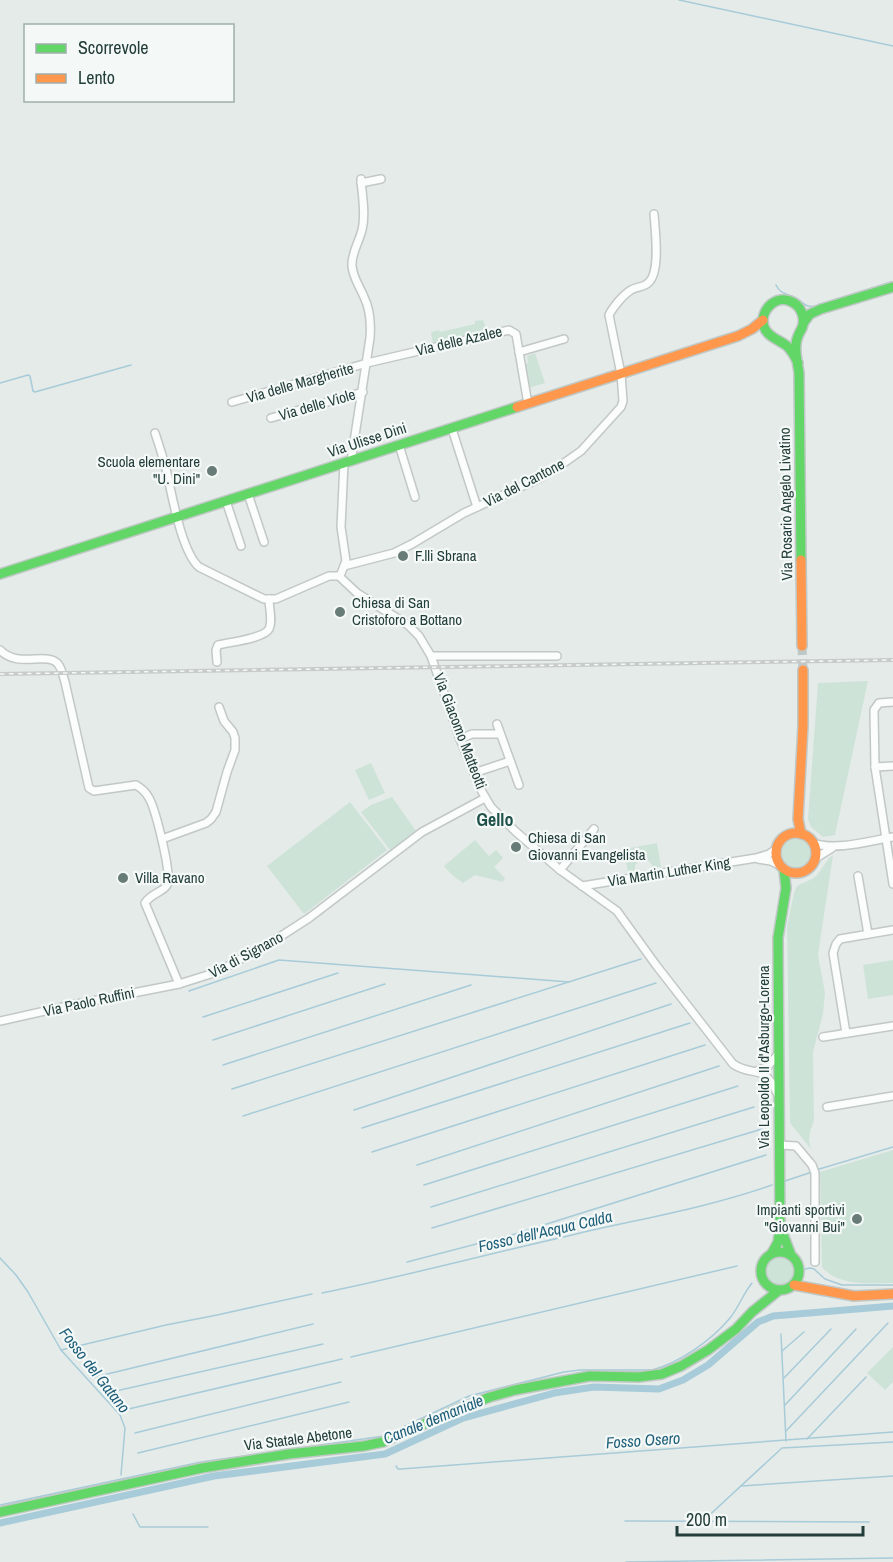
<svg xmlns="http://www.w3.org/2000/svg" width="893" height="1562" viewBox="0 0 893 1562" font-family="'Archivo Narrow',sans-serif">
	<style>
		.green { fill: #cee3d8 }
		.lines { fill: none; stroke-linecap: round; stroke-linejoin: round }
		.stream { stroke: #a7cbd8; stroke-width: 1.5 }
		.canal { stroke: #a7cbd8; stroke-width: 7 }
		.secondary-tunnel { stroke: #bec8c6; stroke-width: 9; stroke-dasharray: 9 4.5; stroke-linecap: butt }
		.street-casing { stroke: #c2c8c6; stroke-width: 10 }
		.fast-casing { stroke: #c0c8c6; stroke-width: 12 }
		.slow-casing { stroke: #c0c8c6; stroke-width: 12 }
		.street { stroke: #fbfcfc; stroke-width: 7 }
		.fast { stroke: #63d668; stroke-width: 9 }
		.slow { stroke: #ff974d; stroke-width: 9 }
		.rail-casing { stroke: #c7cbca; stroke-width: 4 }
		.rail { stroke: #f4f9f7; stroke-width: 1.5; stroke-dasharray: 4.5; stroke-linecap: butt }
		.poi-dot { fill: #677b77; stroke: #f4f9f7; stroke-width: 2 }
		.labels { text-anchor: middle; stroke-width: 4.5; stroke-linejoin: round; paint-order: stroke }
		.street-label { font-size: 15px; fill: #233e3a; stroke: #f4f9f7 }
		.poi-label { font-size: 15px; fill: #233e3a; stroke: #f4f9f7; text-anchor: start }
		.water-label { font-size: 16px; font-style: italic; fill: #1e5e79; stroke: #f4f9f7 }
		.quarter-label { font-size: 18px; font-weight: bold; fill: #1f504a; stroke: #f4f9f7 }
	</style>
	<rect width="100%" height="100%" fill="#e5ebe9"/>
	<g class="green">
		<path d="M483 320 487 331 433 344 431 332 439 330 440 332 475 324V321Z"/>
		<path d="M535 353 545 383 528 388 524 364 528 363 527 356Z"/>
		<path d="M868 681 835 835 823 837 811 827 808 819 818 683Z"/>
		<path d="M371 763 385 793 369 800 355 770Z"/>
		<path d="M392 797 416 831 390 850 361 812 371 805Z"/>
		<path d="M350 802 387 850 304 914 267 866Z"/>
		<circle cx="796" cy="853" r="14"/>
		<path d="M475 840 489 856 496 850 503 858 494 867 505 878 503 882 475 875 463 883 452 875 444 866Z"/>
		<path d="M657 843 661 867 654 868 649 861H640L635 865V871L628 873 624 849Z"/>
		<path d="M833 855 818 955 825 993 823 1014 813 1052 814 1120 810 1132 809 1141 811 1149 790 1123 787 926 794 893 797 886C803 882 811 881 816 876 823 869 825 861 833 855Z"/>
		<path d="M893 960V995L868 999 863 965Z"/>
		<path d="M893 1150V1283C869 1283 839 1287 822 1267L820 1172Z"/>
		<path d="M783 1256 792 1263 795 1274C786 1293 764 1287 766 1266L773 1258Z"/>
		<path d="M893 1347V1382L885 1390 867 1373Z"/>
	</g>
	<g class="lines">
		<g class="stream">
			<path d="M679 0 893 46"/>
			<path d="M776 285C781 295 787 293 796 298 806 304 804 308 818 306"/>
			<path d="M831 301 891 282"/>
			<path d="M0 383 28 375 30 376 33 391 35 392 131 365"/>
			<path d="M189 991 279 960 569 982"/>
			<path d="M203 1017 338 973"/>
			<path d="M213 1040 385 984"/>
			<path d="M223 1065 471 985"/>
			<path d="M232 1089 641 959"/>
			<path d="M354 1110 671 1004"/>
			<path d="M243 1116 656 983"/>
			<path d="M362 1128 690 1023"/>
			<path d="M372 1152 705 1045"/>
			<path d="M417 1165 719 1066"/>
			<path d="M816 1170 893 1147"/>
			<path d="M785 1181 812 1172"/>
			<path d="M424 1185 738 1086"/>
			<path d="M431 1207 754 1107"/>
			<path d="M432 1228 762 1129"/>
			<path d="M0 1258 16 1275 28 1292 61 1350 120 1415 125 1428 121 1475"/>
			<path d="M407 1262 515 1234 766 1155"/>
			<path d="M805 1269 810 1268 814 1269 825 1279 842 1285H893"/>
			<path d="M322 1293C406 1276 488 1254 572 1235 639 1219 707 1208 772 1185"/>
			<path d="M781 1334 786 1441"/>
			<path d="M61 1350 166 1325 217 1315 312 1294"/>
			<path d="M782 1351 804 1332"/>
			<path d="M351 1357 737 1266"/>
			<path d="M91 1378 313 1324"/>
			<path d="M784 1378 831 1329"/>
			<path d="M107 1393 323 1344"/>
			<path d="M785 1405 856 1329"/>
			<path d="M120 1411 342 1359"/>
			<path d="M786 1431 888 1323"/>
			<path d="M135 1433 341 1382"/>
			<path d="M807 1439 866 1377"/>
			<path d="M138 1453 349 1402"/>
			<path d="M396 1466 398 1469H401L893 1432"/>
			<path d="M741 1486 893 1476"/>
			<path d="M0 1505 201 1462 384 1436 469 1396 564 1372 580 1370H652C679 1363 712 1340 730 1318 739 1307 743 1294 752 1283"/>
			<path d="M133 1514 140 1527H208"/>
			<path d="M625 1521 869 1522"/>
			<path d="M703 1521 782 1448 893 1442"/>
			<path d="M626 1562 893 1558"/>
		</g>
		<path class="canal" d="M0 1523 214 1476 385 1454 463 1418 554 1393 594 1387 659 1389 683 1380 708 1365 758 1322 773 1316 893 1306"/>
		<path class="secondary-tunnel" d="M802 646 803 670"/>
		<defs>
			<g id="street">
				<path d="M361 183 381 179"/>
				<path d="M519 352 564 339"/>
				<path d="M232 402 367 363 509 330 516 334 528 404"/>
				<path d="M271 418 363 392"/>
				<path d="M452 429 477 507"/>
				<path d="M155 433C159 445 163 457 166 469 172 494 181 551 199 567L264 599H276L329 576H340"/>
				<path d="M399 445 415 497"/>
				<path d="M351 461 370 338C371 325 370 309 364 297 360 287 353 278 352 266 351 254 359 242 362 230 366 214 362 195 361 179"/>
				<path d="M344 463 341 527 346 561 340 576 341 578 357 593 408 625 419 636 431 656 460 739 481 790 491 807 515 831 560 870 617 911 656 965 733 1064C754 1078 763 1062 777 1093"/>
				<path d="M248 494 264 542"/>
				<path d="M226 501 241 546"/>
				<path d="M344 566 394 553 412 544 464 513 538 479 561 465 581 451 621 407 623 401 621 374 609 315C613 307 623 295 631 290 636 287 644 287 648 283 661 273 655 229 654 214"/>
				<path d="M0 650C18 669 47 651 58 664 62 669 63 676 65 682L89 788 94 791 136 785C141 788 146 792 149 798 155 808 173 877 167 885 162 893 151 893 145 903L179 984 217 972 275 940 309 918 422 832 485 798"/>
				<path d="M431 656H557"/>
				<path d="M217 662 216 650 218 645C229 642 263 639 269 629 273 621 269 608 269 599"/>
				<path d="M893 702 879 703 874 710 875 767 893 884"/>
				<path d="M497 724 519 785"/>
				<path d="M460 739 472 734H500"/>
				<path d="M875 767 893 766"/>
				<path d="M474 773 510 761"/>
				<path d="M162 839 206 823 211 819 216 812 227 772 235 750V738L233 732 224 721 219 707"/>
				<path d="M813 843C836 851 869 841 893 837"/>
				<path d="M816 858 832 848"/>
				<path d="M758 859 771 861 779 865"/>
				<path d="M560 870 594 829"/>
				<path d="M858 876 868 934"/>
				<path d="M582 886 756 858 769 854 776 849"/>
				<path d="M0 1021 72 1005 179 984"/>
				<path d="M846 1033 833 953 836 944 840 939 893 930"/>
				<path d="M823 1037 893 1026"/>
				<path d="M757 1071 768 1066 779 1053"/>
				<path d="M827 1107 893 1096"/>
				<path d="M780 1145 796 1146 812 1165 815 1173V1262"/>
			</g>
			<g id="fast">
				<path d="M804 322 810 314 821 309 893 287"/>
				<path d="M798 363C795 357 793 352 788 347 781 340 768 338 764 327 759 311 775 295 790 301 801 305 806 318 802 328 799 334 796 338 796 345 795 355 798 364 799 373L801 560"/>
				<path d="M0 574 517 407"/>
				<path d="M781 1229 791 1255"/>
				<circle cx="780" cy="1271" r="19"/>
				<path d="M772 1253 778 1242 780 1227 778 938 786 888 784 870"/>
				<path d="M0 1512 202 1468 289 1454 364 1446 383 1442 461 1408 490 1397 515 1390 590 1376 639 1377 662 1374 681 1366 708 1350 736 1329 752 1312 778 1291"/>
			</g>
			<g id="slow">
				<path d="M517 407 738 336 752 329 763 320"/>
				<path d="M801 560 802 646"/>
				<circle cx="796" cy="853" r="20"/>
				<path d="M801 834 798 819 803 726V670"/>
				<path d="M794 1285 854 1296 893 1294"/>
			</g>
		</defs>
		<use href="#street" class="street-casing"/>
		<use href="#fast" class="fast-casing"/>
		<use href="#slow" class="slow-casing"/>
		<use href="#street" class="street"/>
		<use href="#fast" class="fast"/>
		<use href="#slow" class="slow"/>
		<defs>
			<path id="rail" d="M0 674 893 660"/>
		</defs>
		<use href="#rail" class="rail-casing"/>
		<use href="#rail" class="rail"/>
	</g>
	<g class="poi-dot">
		<circle cx="212" cy="471" r="6"/>
		<circle cx="403" cy="556" r="6"/>
		<circle cx="340" cy="612" r="6"/>
		<circle cx="516" cy="847" r="6"/>
		<circle cx="123" cy="878" r="6"/>
		<circle cx="857" cy="1219" r="6"/>
	</g>
	<g class="labels">
		<g class="street-label">
			<text transform="translate(459 341) rotate(-13)" y="5">Via delle Azalee</text>
			<text transform="translate(300 383) rotate(-16)" y="5">Via delle Margherite</text>
			<text transform="translate(317 405) rotate(-16)" y="5">Via delle Viole</text>
			<text transform="translate(367 440) rotate(-18)" y="5">Via Ulisse Dini</text>
			<text transform="translate(524 483) rotate(-27)" y="5">Via del Cantone</text>
			<text transform="translate(786 504) rotate(-91)" y="5">Via Rosario Angelo Livatino</text>
			<text transform="translate(460 731) rotate(69)" y="5">Via Giacomo Matteotti</text>
			<text transform="translate(669 872) rotate(-9)" y="5">Via Martin Luther King</text>
			<text transform="translate(246 955) rotate(-28)" y="5">Via di Signano</text>
			<text transform="translate(89 1002) rotate(-12)" y="5">Via Paolo Ruffini</text>
			<text transform="translate(764 1057) rotate(-90)" y="5">Via Leopoldo II d'Asburgo-Lorena</text>
			<text transform="translate(298 1439) rotate(-7)" y="5">Via Statale Abetone</text>
		</g>
		<g class="poi-label">
			<text x="200" y="467" text-anchor="end">Scuola elementare<tspan x="200" dy="17">"U. Dini"</tspan></text>
			<text x="415" y="561">F.lli Sbrana</text>
			<text x="352" y="608">Chiesa di San<tspan x="352" dy="17">Cristoforo a Bottano</tspan></text>
			<text x="528" y="843">Chiesa di San<tspan x="528" dy="17">Giovanni Evangelista</tspan></text>
			<text x="135" y="883">Villa Ravano</text>
			<text x="845" y="1215" text-anchor="end">Impianti sportivi<tspan x="845" dy="17">"Giovanni Bui"</tspan></text>
		</g>
		<g class="water-label">
			<text transform="translate(545 1231) rotate(-13)" y="6">Fosso dell'Acqua Calda</text>
			<text transform="translate(95 1370) rotate(52)" y="6">Fosso del Gatano</text>
			<text transform="translate(433 1419) rotate(-22)" y="6">Canale demaniale</text>
			<text transform="translate(643 1440) rotate(-4)" y="6">Fosso Osero</text>
		</g>
		<g class="quarter-label">
			<text x="495" y="826">Gello</text>
		</g>
	</g>
	<rect x="24" y="24" width="210" height="78" fill="#f4f9f7" stroke="#a0aeab" stroke-width="1.5"/>
	<rect x="36" y="44" width="30" height="9" fill="#63d668" stroke="#a0aeab" stroke-width="1.5"/>
	<text x="78" y="54" font-size="18" fill="#233e3a">Scorrevole</text>
	<rect x="36" y="74" width="30" height="9" fill="#ff974d" stroke="#a0aeab" stroke-width="1.5"/>
	<text x="78" y="84" font-size="18" fill="#233e3a">Lento</text>
	<path d="M677 1526v9h186v-9" fill="none" stroke="#233e3a" stroke-width="3"/>
	<text x="686" y="1526" font-size="18" fill="#233e3a" stroke="#f4f9f7" stroke-width="4.5" paint-order="stroke">200 m</text>
</svg>
